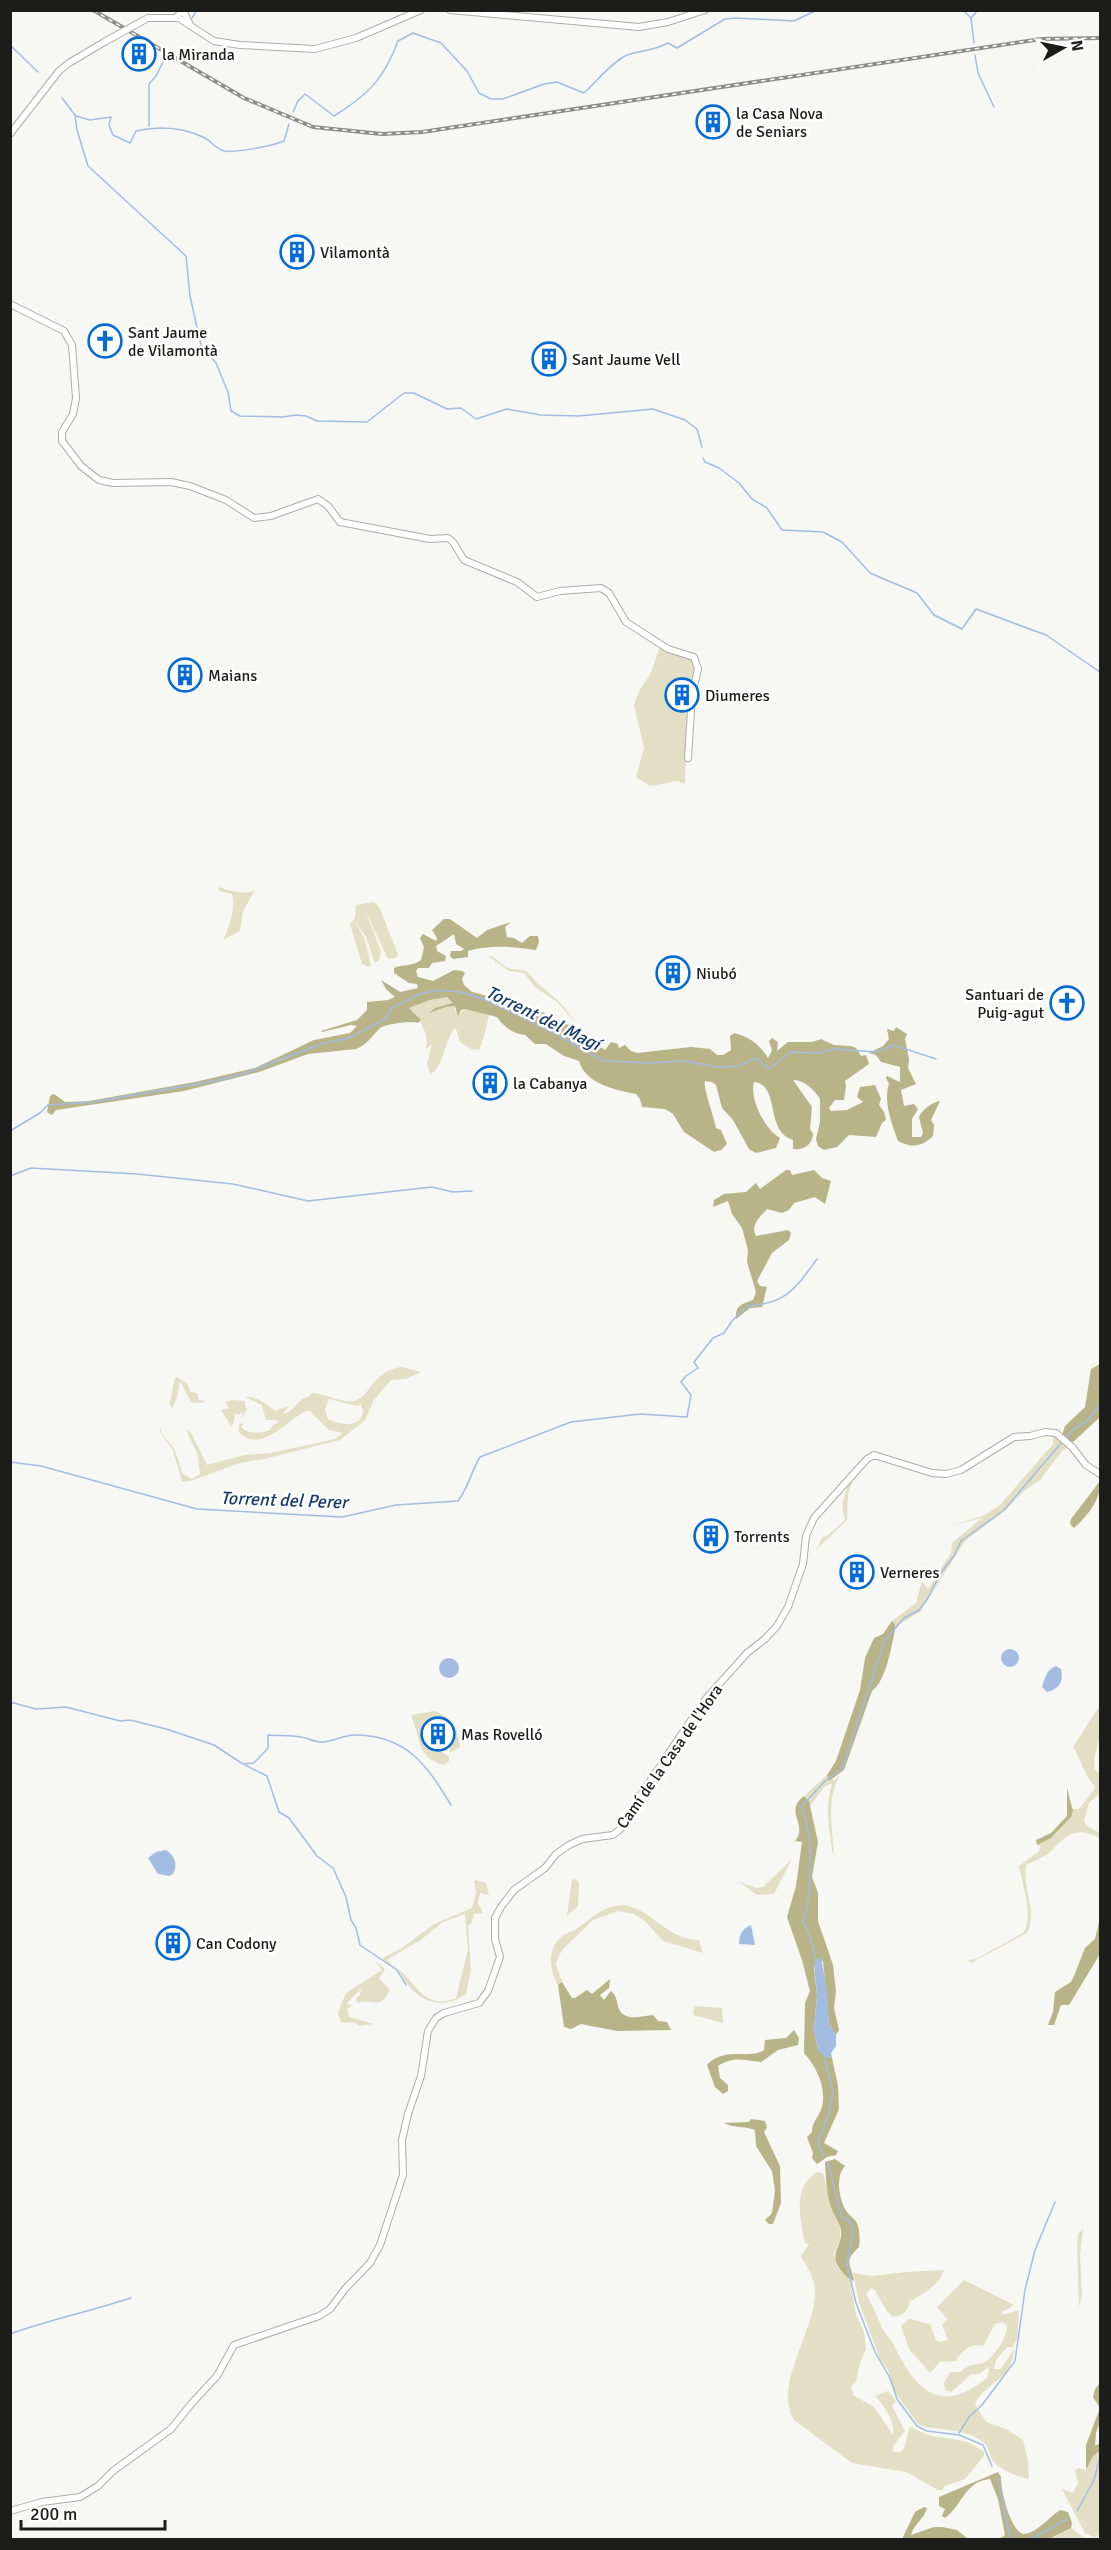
<svg xmlns="http://www.w3.org/2000/svg" width="1111" height="2550" viewBox="0 0 1111 2550" font-family="Signika,sans-serif">
	<style>
		.green { fill: #e3dfc4; fill-rule: evenodd }
		.forest { fill: #b9b388 }
		.water { fill: #a2bde1 }
		.lines { fill: none; stroke-linecap: round; stroke-linejoin: round }
		.stream { stroke: #a2bde1; stroke-width: 1.5 }
		.minor-casing { stroke: #adaca9; stroke-width: 8 }
		.minor { stroke: #fff; stroke-width: 6 }
		.rail-casing { stroke: #8c8c89; stroke-width: 4 }
		.rail { stroke: #fff; stroke-width: 1.5; stroke-dasharray: 4.5; stroke-linecap: butt }
		.minor-bridge-casing { stroke: #adaca9; stroke-width: 8; stroke-linecap: butt }
		.minor-bridge { stroke: #fff; stroke-width: 6 }
		.labels { text-anchor: middle; stroke-width: 5; stroke-linejoin: round; paint-order: stroke }
		.poi-label { font-size: 16px; fill: #1c1c1b; stroke: #fff; text-anchor: start }
		.street-label { font-size: 16px; fill: #1c1c1b; stroke: #fff }
		.water-label { font-size: 18px; font-style: italic; fill: #183c69; stroke: #fff }
	</style>
	<rect width="100%" height="100%" fill="#f7f7f3"/>
	<g class="green">
		<path d="M660 647 689 656 694 662 695 673 690 691 686 746 685 784 678 781 650 786 636 777 644 748 634 705 639 691 650 675Z"/>
		<path d="M218 887C230 890 243 896 255 890L243 911 240 931 223 940C229 927 236 909 232 894L220 891Z"/>
		<path d="M374 902 379 907 398 954 396 958 388 959 365 910 381 951 379 960 375 963 366 937 355 921 365 940 371 965 369 967 362 964 350 924 355 918 356 905Z"/>
		<path d="M487 955C496 956 499 963 507 967 512 971 519 968 525 971 531 974 534 980 538 984 552 995 565 1005 574 1021L557 1002 535 987 524 973 509 971Z"/>
		<path d="M447 997 454 1003 429 1014 446 1007 455 1006V1011L460 1013 465 1009 489 1014C487 1026 484 1039 479 1050L471 1049 460 1042 456 1029H454C444 1042 444 1066 431 1074L427 1065 432 1044 426 1049C429 1031 420 1021 409 1008L430 1000Z"/>
		<path d="M402 1367 421 1372 406 1379 391 1380 374 1400 365 1420 340 1440 264 1459 240 1463 191 1481 182 1482 173 1450 160 1432V1427L162 1434 174 1448 183 1474 192 1479 200 1474 198 1455 186 1430 191 1433 207 1465 245 1455 271 1453 335 1439 343 1433 329 1430 310 1411H306C287 1420 260 1455 239 1432V1423L244 1424 241 1427C248 1434 260 1434 270 1430L273 1425 278 1423V1420H266L262 1405 245 1397C256 1396 267 1404 275 1411L289 1406 282 1415C293 1410 291 1410 299 1402 303 1397 308 1399 312 1393 325 1394 341 1403 354 1401 371 1397 372 1370 402 1367ZM329 1399 358 1406 361 1404 363 1412 360 1420C349 1427 339 1424 328 1419L325 1410Z"/>
		<path d="M176 1377 187 1383 191 1392 197 1393 199 1400 206 1401 201 1403 191 1402 180 1381 177 1398 172 1408 169 1404C174 1393 171 1386 176 1377Z"/>
		<path d="M233 1400 245 1401V1406L247 1408 241 1420 243 1412 238 1415 236 1413 232 1427 221 1410 229 1408 225 1402Z"/>
		<path d="M1042 1434C1053 1433 1063 1438 1069 1447L1062 1451 1040 1480 1024 1491 1006 1510 965 1541 920 1612 900 1624 895 1630V1624L892 1621 916 1603 922 1581 928 1589 951 1553 952 1543 982 1518 950 1526 985 1515 1000 1505 1053 1444V1437L1047 1434 1024 1439Z"/>
		<path d="M855 1475 848 1494 847 1520 817 1549 822 1538 827 1536 844 1521 845 1518C838 1506 847 1486 855 1475Z"/>
		<path d="M1098 1708H1100V1736L1095 1755 1094 1769 1100 1774V1793L1089 1803 1084 1820 1087 1826 1100 1833V1838C1077 1826 1067 1834 1051 1851 1045 1857 1034 1861 1026 1865 1022 1887 1038 1913 1027 1933L971 1963 968 1960 976 1959 1023 1933C1034 1917 1023 1888 1020 1870L1018 1867 1039 1851 1040 1846 1037 1845 1055 1835 1073 1809H1079L1094 1790 1095 1786C1085 1778 1081 1758 1073 1747Z"/>
		<path d="M434 1711C451 1716 459 1730 460 1747L450 1753 448 1736 445 1738 446 1740 437 1744 432 1739 435 1747 449 1757V1761L443 1765C417 1757 421 1740 412 1718V1715Z"/>
		<path d="M827 1775V1777L834 1780 840 1775C826 1799 832 1827 834 1853L832 1852C830 1823 824 1813 832 1783L824 1787 809 1808V1801L804 1796Z"/>
		<path d="M792 1859 774 1894 757 1895 738 1881 756 1888 763 1887Z"/>
		<path d="M576 1879 579 1883 578 1906 567 1916 572 1880Z"/>
		<path d="M476 1880 486 1883 489 1895 480 1893 478 1903 483 1913 474 1914 471 1924 468 1925 471 1970 466 1994C446 2009 423 2004 408 1985 404 1980 402 1973 397 1969 392 1965 386 1964 382 1958L402 1948 434 1924 472 1908 476 1893 474 1881ZM465 1914 468 1949 456 1998C430 2009 419 1991 405 1975 399 1969 392 1966 387 1960L422 1939 443 1922Z"/>
		<path d="M623 1905C651 1908 667 1940 699 1940L703 1953 663 1941 646 1922 634 1914 618 1911 593 1920 563 1949 558 1957 556 1965 562 1982 558 1985C550 1970 546 1951 561 1937 565 1933 573 1932 578 1928 592 1917 604 1906 623 1905Z"/>
		<path d="M376 1962 385 1969 379 1978 390 1990C379 2011 375 1998 357 2003L356 1998 360 1995 361 1989 347 2003 352 2006 347 2009 349 2017 374 2024 358 2026 356 2023 341 2022 338 2013 346 1993 382 1970Z"/>
		<path d="M695 2006 722 2008 723 2023 693 2015Z"/>
		<path d="M817 2172 823 2173 830 2205 840 2228V2240L834 2254 836 2265 850 2279 856 2315 864 2332 866 2349 859 2366 856 2381 851 2387 853 2395 874 2407 893 2435C896 2423 884 2405 875 2396L888 2391 896 2401 892 2406 905 2431 893 2446V2452H900L904 2448 910 2427C918 2430 924 2434 933 2436 951 2440 968 2438 984 2452V2456L965 2479 945 2486 942 2490H938L906 2472 852 2463 794 2420C772 2385 817 2329 815 2290 815 2278 807 2267 801 2256L809 2244 805 2243C800 2218 792 2188 817 2172Z"/>
		<path d="M1083 2228 1080 2255 1082 2296 1079 2307 1077 2243 1078 2235Z"/>
		<path d="M944 2270C940 2285 923 2294 910 2301 908 2311 904 2315 893 2317L886 2310 875 2290 871 2288 866 2294C873 2305 877 2316 882 2328 886 2335 892 2340 895 2347 917 2393 943 2415 988 2377L989 2367 979 2374H972L951 2392 945 2390 944 2383 950 2372H960C968 2364 973 2366 983 2363 993 2359 1008 2337 1007 2326L1003 2322 995 2324 983 2346C971 2343 962 2350 956 2361L940 2362 930 2373 909 2349 901 2326 909 2319 930 2324 936 2340 940 2342 948 2340 942 2325 947 2319 937 2307 964 2280 1014 2305 1002 2312V2315L1019 2310 1017 2339 1012 2347H1007L996 2360 994 2369H1001L1014 2349C1013 2380 984 2383 975 2404L986 2422 1006 2429 1023 2440 1028 2461 1029 2479C1019 2477 996 2469 992 2459 989 2453 989 2447 983 2442 966 2428 940 2431 919 2425L894 2391 888 2370 880 2359 859 2303 853 2273 872 2276 906 2272Z"/>
		<path d="M1100 2451V2533L1095 2538 1085 2533 1062 2489 1073 2493 1078 2483 1075 2470 1079 2468 1086 2470 1093 2456Z"/>
		<path d="M1071 2528 1086 2539 1049 2540Z"/>
	</g>
	<g class="forest">
		<path d="M444 919H450L477 938 487 930 511 922 505 927 507 937 514 938 522 943 530 936H538L539 942 536 950C513 947 492 944 468 951V957L453 959 450 956 451 951H461L464 949 456 944 454 934 436 946 437 951 446 956 445 961 432 963 429 968H418L416 971 418 977 433 981 454 970 462 971 465 973 462 979 464 985 472 992 534 1008 568 1025 605 1050 611 1042 618 1044 619 1048 625 1045 631 1051 637 1053 691 1047 710 1049 717 1055H723L731 1050 730 1036 734 1033C749 1036 761 1046 768 1058L772 1050 769 1041 772 1038 778 1042 777 1051 788 1042H812L821 1039 834 1045 851 1046 856 1048 861 1056 866 1055 869 1064 845 1081 846 1086 844 1100H835L829 1108 831 1111 847 1110 863 1102 857 1097 860 1087 875 1085 881 1099 879 1105 884 1112 886 1120 882 1123 876 1137 849 1135 837 1147 824 1150 818 1146 816 1139 820 1122V1099C814 1090 805 1080 793 1080L812 1107 810 1129 813 1134C812 1146 803 1150 793 1149V1140C764 1131 781 1085 754 1082 749 1098 765 1130 780 1138L776 1148 756 1153 749 1149 733 1120 722 1108 716 1085 712 1082 705 1081C703 1089 714 1116 716 1128L721 1130 727 1144 721 1150 714 1152 684 1132 673 1114 665 1109 642 1107 640 1099 636 1094C616 1090 585 1084 579 1061L564 1056 546 1044H535L525 1035C513 1034 504 1027 497 1017L465 1009 461 1010 458 1016 455 1006 446 1007 429 1013 435 1008 453 1003 447 997 430 1000 409 1008 421 1020 418 1023C410 1021 384 1024 379 1029 371 1037 367 1045 356 1049L308 1054 259 1072 184 1091 56 1110 52 1115 47 1112 50 1096 54 1094 65 1102 89 1101 195 1082 255 1068 314 1040 350 1033 357 1026 351 1025 322 1032 321 1031 357 1020 367 1010V1002L388 1000 395 997 386 989 381 980 400 992 418 988 417 984 409 983 394 973V968C403 964 411 967 421 960L424 947 420 938 423 934 436 941 437 938 432 930Z"/>
		<path d="M896 1027 907 1034 905 1039 909 1059 908 1068 916 1084 901 1090 904 1106 914 1104 918 1109 912 1119V1137H921L923 1133 919 1117C922 1110 932 1102 940 1101L931 1120 934 1125 933 1136C922 1147 911 1148 898 1141 892 1124 883 1101 889 1084L886 1078 887 1076 900 1082V1067L881 1062 876 1055 869 1053 883 1046 889 1039 887 1029 894 1031Z"/>
		<path d="M786 1170H790L792 1175 814 1170 822 1178 831 1181 825 1204 815 1197 794 1203 789 1210 782 1213 767 1209C760 1217 750 1225 756 1236L788 1230 791 1233 789 1240 772 1253 757 1281 760 1286 767 1287 762 1307 750 1308 736 1319C735 1305 742 1304 753 1300L756 1292 747 1262 748 1250 742 1228 732 1214 728 1201 713 1207 714 1200 724 1194 746 1192 756 1183 760 1189Z"/>
		<path d="M1100 1364V1417L1071 1444 1062 1435 1065 1426 1085 1407 1091 1369Z"/>
		<path d="M1100 1481C1101 1500 1087 1516 1074 1528L1070 1524 1071 1519Z"/>
		<path d="M892 1621 895 1624V1630C891 1648 886 1681 872 1691L844 1770 829 1781 827 1775 836 1761 860 1690 865 1658 874 1638 883 1634Z"/>
		<path d="M1067 1788 1073 1811 1071 1817 1051 1838 1037 1845 1036 1840 1051 1833 1067 1816Z"/>
		<path d="M804 1796 809 1801 818 1842 812 1877 818 1893V1921L833 1965 836 1991 834 2008 839 2030 836 2035 829 2024 823 1961 814 1967 817 1995 814 2030 818 2050 827 2057 832 2058 838 2086 839 2109 824 2143 838 2151 836 2155 827 2157 817 2164 812 2158 813 2153 807 2137 812 2132C812 2122 818 2118 821 2110 828 2091 817 2067 804 2053L805 2003 810 1991 802 1960 787 1917 796 1886 802 1842 795 1841C809 1825 783 1812 804 1796Z"/>
		<path d="M1100 1918V1954L1069 2005H1061L1054 2025H1048L1053 2012 1055 1992 1071 1982 1074 1976 1085 1948 1095 1939Z"/>
		<path d="M610 1979 609 1988 600 1995 604 2000 611 1991C618 1997 616 2002 619 2009 625 2022 643 2016 653 2015L658 2021 667 2022 671 2030 617 2031 581 2024 571 2029 564 2027 558 1985 562 1982 572 1998H575L587 1990 592 1994Z"/>
		<path d="M794 2030 799 2038 798 2045 778 2050 761 2062C744 2060 733 2056 718 2066L720 2078 728 2085V2091L723 2094 715 2087 707 2065C724 2046 750 2060 764 2050L765 2040 786 2038Z"/>
		<path d="M751 2119 765 2121 767 2128 764 2132 780 2166 781 2203 773 2224H769L765 2220 772 2213 775 2190 772 2171 756 2146 755 2130C745 2126 732 2128 724 2123L749 2122Z"/>
		<path d="M835 2159 845 2166C835 2176 839 2201 847 2212 850 2216 854 2218 857 2223 860 2231 860 2239 859 2247 843 2262 851 2263 854 2281 847 2278 845 2275 840 2269 828 2254 843 2246 841 2230 839 2221 832 2213 830 2204 826 2191 826 2176 825 2162Z"/>
		<path d="M1100 2383V2422L1096 2433 1095 2446 1100 2443V2451L1093 2456 1086 2470V2445L1100 2408 1093 2397 1095 2389Z"/>
		<path d="M998 2472 1001 2477C1000 2488 1011 2535 1025 2534 1038 2532 1049 2517 1060 2510L1068 2512 1072 2523 1071 2528 1049 2539H999L1005 2535 998 2499 990 2479C965 2481 962 2506 945 2518L942 2516 945 2509 939 2506V2497Z"/>
		<path d="M924 2507 927 2508C925 2518 914 2524 911 2535L934 2527H942L957 2530 968 2539H994H902L915 2512Z"/>
	</g>
	<g class="water">
		<circle cx="1010" cy="1658" r="9"/>
		<circle cx="449" cy="1668" r="10"/>
		<path d="M1056 1666 1061 1669C1064 1682 1059 1689 1047 1692L1042 1687C1045 1678 1046 1670 1056 1666Z"/>
		<path d="M166 1850C175 1856 178 1864 173 1874L169 1876 158 1874 148 1858 156 1852Z"/>
		<path d="M751 1925 755 1945 739 1944C739 1934 742 1929 751 1925Z"/>
		<path d="M821 1957 827 1991 829 2024 836 2035V2046L831 2053 832 2058 827 2057 818 2050 814 2030 817 1995 814 1962Z"/>
	</g>
	<g class="lines">
		<g class="stream">
			<path d="M963 10 971 18 978 10"/>
			<path d="M192 18 197 10"/>
			<path d="M971 18 974 43"/>
			<path d="M10 45 38 72"/>
			<path d="M975 55 978 73 994 107"/>
			<path d="M62 98 75 115 77 130 88 166 186 256 190 296 201 345 216 363 228 392 231 411 240 416 283 417 296 415 306 416 317 421 367 422 404 393H414L447 409 461 408 476 419 507 409 541 415 579 416 653 409 685 420 697 429 702 447"/>
			<path d="M293 112 298 101 305 94 334 116C368 95 384 79 398 41L413 33 441 43 467 71 479 93 491 99H503L544 84 557 82 584 93C597 81 612 62 627 55 641 50 654 51 668 43L677 48 725 19 736 18 794 21 817 10"/>
			<path d="M76 116 90 120 111 117 109 125 113 135 130 143 136 131C159 126 183 127 205 138 212 142 216 149 224 151 236 153 272 146 284 141L289 124"/>
			<path d="M149 126V84L156 76 164 60"/>
			<path d="M703 458 705 462 719 468 739 483 752 499 767 508 782 530 823 532 842 542 870 573 917 593 934 615 962 629 976 609 1046 635 1100 672"/>
			<path d="M10 1131 40 1113 48 1105 93 1102 215 1081 246 1073 324 1043 349 1038 385 1019 392 1008 420 994 438 990 461 992 486 1000 558 1035 603 1061 649 1063 683 1061 718 1067 738 1066 756 1058 769 1069 790 1052 819 1053 834 1049 877 1052 893 1045 936 1059"/>
			<path d="M10 1176 31 1168 137 1174 233 1184 308 1201 432 1187 453 1192 472 1191"/>
			<path d="M1066 1438 1074 1429 1087 1421 1100 1405"/>
			<path d="M10 1462 41 1466 197 1509 342 1517 396 1505 458 1501C469 1486 471 1472 480 1457L571 1422 640 1414 687 1417 691 1395 681 1382 686 1376 698 1368 694 1362 713 1338 724 1333 732 1321 747 1306C786 1304 795 1289 817 1259"/>
			<path d="M10 1702 36 1709 66 1707 120 1721 130 1720 166 1729 214 1745 243 1764 254 1763 268 1748V1735C279 1736 291 1735 301 1737 307 1738 313 1741 319 1742 331 1743 342 1735 355 1735 406 1735 427 1765 451 1805"/>
			<path d="M245 1765 267 1776 279 1812 289 1818 317 1856 333 1868 346 1897 351 1920 356 1928 360 1945 397 1970 406 1985"/>
			<path d="M816 1960 810 1937 803 1921C811 1900 812 1853 808 1830 807 1822 804 1814 801 1807L825 1781 842 1769 885 1640 904 1618 919 1610 928 1598 940 1574 954 1556 961 1541 1004 1510 1062 1442"/>
			<path d="M823 2053 833 2092 829 2113 818 2142 824 2157"/>
			<path d="M828 2163 842 2218 850 2221 853 2231 847 2264 856 2303 875 2352 890 2378 897 2399 917 2426 927 2431 959 2435 983 2445 992 2466"/>
			<path d="M10 2334C49 2320 91 2311 131 2298"/>
			<path d="M959 2433 969 2417 982 2405 1015 2361 1025 2290 1035 2250 1055 2202"/>
			<path d="M997 2478 1011 2540"/>
			<path d="M1077 2511 1094 2480 1100 2458"/>
			<path d="M1029 2540 1067 2519"/>
		</g>
		<defs>
			<g id="minor">
				<path d="M450 10 639 27 668 22 705 10"/>
				<path d="M177 17 214 41 240 45 315 49 356 38 421 10"/>
				<path d="M148 18H176L183 10 190 25"/>
				<path d="M10 134 59 71 69 63 106 41"/>
				<path d="M10 304 64 331 72 345 76 398 73 414 62 432V441L81 466 99 480 113 483 171 482 190 486 226 500 254 518 271 516 318 499 328 506 340 522 430 539 448 538 453 542 464 560 517 582 537 597 560 591 601 588 609 593 626 622 668 649 694 657 698 669 692 695 688 758"/>
				<path d="M10 2511 42 2502 80 2497 98 2486 113 2471 171 2429 192 2403 217 2376 234 2345 319 2316 330 2309 345 2289 370 2263 380 2245 403 2175 402 2140 408 2114 421 2076 428 2031 436 2018 444 2013 479 2003 488 1991 500 1957 495 1939V1918L501 1907 514 1890 545 1868 556 1854 569 1845 582 1839 613 1835 624 1826 642 1793 704 1701 747 1653 765 1639 777 1626 788 1607 803 1564 806 1536 814 1518 867 1459 874 1455 932 1473 946 1474 961 1470 1014 1437 1030 1436 1045 1432 1056 1433 1072 1447 1086 1465 1100 1474"/>
			</g>
		</defs>
		<use href="#minor" class="minor-casing"/>
		<use href="#minor" class="minor"/>
		<defs>
			<path id="rail" d="M93 10 244 98 313 127 382 134 422 132 1041 39 1100 38"/>
		</defs>
		<use href="#rail" class="rail-casing"/>
		<use href="#rail" class="rail"/>
		<defs>
			<path id="minor-bridge" d="M106 41 146 19"/>
		</defs>
		<use href="#minor-bridge" class="minor-bridge-casing"/>
		<use href="#minor-bridge" class="minor-bridge"/>
	</g>
	<defs>
		<symbol id="building-ring" viewBox="-11 -11 22 22"><circle r="9.5" fill="#fff" stroke="#036bd3" stroke-width="1.5"/><path d="M-4-6H4V6H1V3H-1V6H-4ZM-2.5-4.3h1.7v1.8h-1.7ZM.8-4.3h1.7v1.8H.8ZM-2.5-1h1.7V.8h-1.7ZM.8-1h1.7V.8H.8Z" fill="#036bd3"/></symbol>
		<symbol id="church-ring" viewBox="-11 -11 22 22"><circle r="9.5" fill="#fff" stroke="#036bd3" stroke-width="1.5"/><path d="M-1.2-6h2.4v3.5h3.3v2.4h-3.3V6h-2.4V-.1h-3.3v-2.4h3.3Z" fill="#036bd3"/></symbol>
	</defs>
	<g fill-rule="evenodd">
		<use href="#building-ring" x="120" y="35" width="38" height="38"/>
		<use href="#building-ring" x="694" y="103" width="38" height="38"/>
		<use href="#building-ring" x="278" y="233" width="38" height="38"/>
		<use href="#church-ring" x="86" y="322" width="38" height="38"/>
		<use href="#building-ring" x="530" y="340" width="38" height="38"/>
		<use href="#building-ring" x="166" y="656" width="38" height="38"/>
		<use href="#building-ring" x="663" y="676" width="38" height="38"/>
		<use href="#building-ring" x="654" y="954" width="38" height="38"/>
		<use href="#church-ring" x="1048" y="984" width="38" height="38"/>
		<use href="#building-ring" x="471" y="1064" width="38" height="38"/>
		<use href="#building-ring" x="692" y="1517" width="38" height="38"/>
		<use href="#building-ring" x="838" y="1553" width="38" height="38"/>
		<use href="#building-ring" x="419" y="1715" width="38" height="38"/>
		<use href="#building-ring" x="154" y="1924" width="38" height="38"/>
	</g>
	<g class="labels">
		<g class="poi-label">
			<text x="162" y="60">la Miranda</text>
			<text x="736" y="119">la Casa Nova<tspan x="736" dy="18">de Seniars</tspan></text>
			<text x="320" y="258">Vilamontà</text>
			<text x="128" y="338">Sant Jaume<tspan x="128" dy="18">de Vilamontà</tspan></text>
			<text x="572" y="365">Sant Jaume Vell</text>
			<text x="208" y="681">Maians</text>
			<text x="705" y="701">Diumeres</text>
			<text x="696" y="979">Niubó</text>
			<text x="1044" y="1000" text-anchor="end">Santuari de<tspan x="1044" dy="18">Puig-agut</tspan></text>
			<text x="513" y="1089">la Cabanya</text>
			<text x="734" y="1542">Torrents</text>
			<text x="880" y="1578">Verneres</text>
			<text x="461" y="1740">Mas Rovelló</text>
			<text x="196" y="1949">Can Codony</text>
		</g>
		<g class="street-label">
			<text transform="translate(669 1756) rotate(-55)" y="6">Camí de la Casa de l'Hora</text>
		</g>
		<g class="water-label">
			<text transform="translate(543 1018) rotate(26)" y="6">Torrent del Magí</text>
			<text transform="translate(284 1500) rotate(2)" y="6">Torrent del Perer</text>
		</g>
	</g>
	<rect width="1111" height="2550" fill="none" stroke="#1c1c1b" stroke-width="24"/>
	<g transform="translate(1063 48) rotate(81)" stroke="#ffffff" stroke-width="4.5" paint-order="stroke">
	<path d="M0-4.5L10 22L0 15L-10 22Z" fill="#1c1c1b"/>
	<text y="-9" font-size="16" font-weight="bold" text-anchor="middle" fill="#1c1c1b">N</text>
	</g>
	<path d="M21 2520v9h144v-9" fill="none" stroke="#1c1c1b" stroke-width="3"/>
	<text x="30" y="2520" font-size="18" fill="#1c1c1b" stroke="#ffffff" stroke-width="4.5" paint-order="stroke">200 m</text>
</svg>
